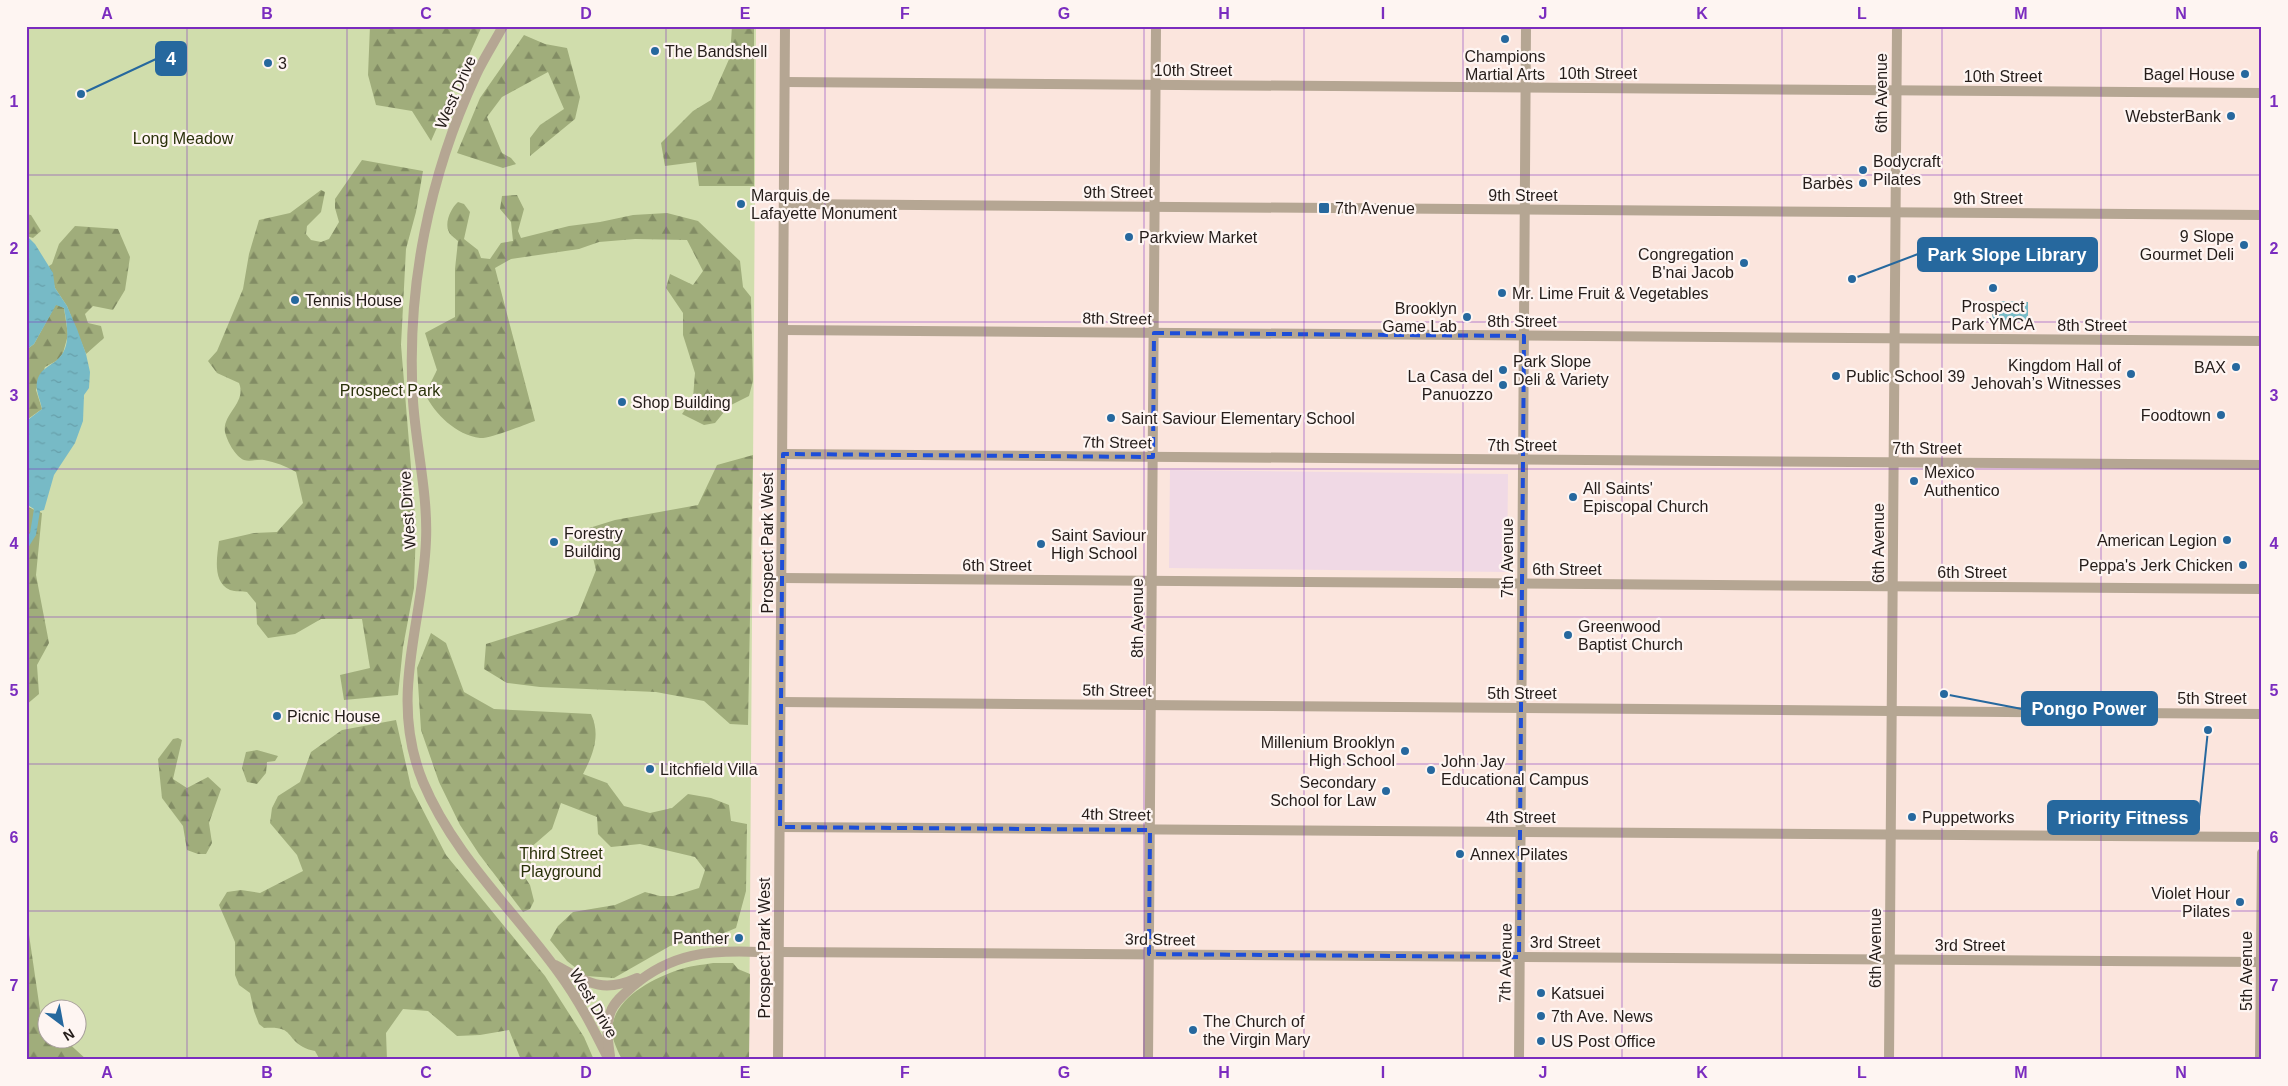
<svg xmlns="http://www.w3.org/2000/svg" width="2288" height="1086" viewBox="0 0 2288 1086" font-family="Helvetica,sans-serif">
	<style>
		.medical { fill: #f0d9e5 }
		.green { fill: #d0ddac; fill-rule: evenodd }
		.forest { fill: url(#forest-firs) }
		.water { fill: url(#water-ripples) }
		.lines { fill: none; stroke-linecap: round; stroke-linejoin: round }
		.minor { stroke: #b5a693; stroke-width: 10 }
		.marked { fill: none; stroke: #1d4ed8; stroke-width: 4; stroke-dasharray: 10 6; stroke-linejoin: round }
		.grid { fill: none; stroke: #7b2cbf; stroke-width: 1; stroke-opacity: 0.55 }
		.poi-dot { fill: #26689e; stroke: #fef5f2; stroke-width: 2 }
		.labels { text-anchor: middle; stroke-width: 4.5; stroke-linejoin: round; paint-order: stroke }
		.poi-label { font-size: 16px; fill: #241c19; stroke: #fef5f2; text-anchor: start }
		.street-label { font-size: 16px; fill: #241c19; stroke: #fef5f2 }
		.park-label { font-size: 16px; fill: #293109; stroke: #fef5f2 }
		.leader { fill: none; stroke: #26689e; stroke-width: 2 }
		.callout-dot { fill: #26689e; stroke: #fef5f2; stroke-width: 2 }
		.callout { fill: #26689e; stroke: #26689e; stroke-width: 2 }
		.callout-label { font-size: 18px; text-anchor: middle; font-weight: bold; fill: #fff }
		.neatline { fill: none; stroke: #7b2cbf; stroke-width: 2 }
		.grid-label { font-size: 16px; text-anchor: middle; font-weight: bold; fill: #7b2cbf }
	</style>
	<defs>
		<pattern id="forest-firs" width="22" height="20" patternUnits="userSpaceOnUse" patternTransform="scale(1.25)"><rect width="22" height="20" fill="#a0ad7b"/><path d="M5 1l3.5 6h-7zM16 11l3.5 6h-7z" fill="#828c64"/></pattern>
		<pattern id="water-ripples" width="26" height="14" patternUnits="userSpaceOnUse" patternTransform="scale(1.25)"><rect width="26" height="14" fill="#77bac6"/><path d="M2 4q2-2 4 0t4 0M15 11q2-2 4 0t4 0" fill="none" stroke="#679faa"/></pattern>
	</defs>
	<rect width="100%" height="100%" fill="#fbe5dd"/>
	<path class="medical" d="M1170 470 1508 474 1507 572 1169 568Z"/>
	<path class="green" d="M26 26H756L749 1060H26ZM48 1008H78V1038H48Z"/>
	<g class="forest">
		<path d="M370 26H482L431 141 412 111 376 105 368 75Z"/>
		<path d="M732 26H754V186H699L696 162 665 166 661 143 693 111 711 100 730 57Z"/>
		<path d="M524 35 545 44 567 48 580 97 575 119 530 156V138L540 125 564 109 548 72 502 97 487 117 502 153 511 158 516 164 503 168 457 153 480 98Z"/>
		<path d="M362 160 423 171 416 212 406 249 401 345 416 528 414 588 403 647 398 695 344 700 340 675 370 668 362 619H321L295 634 268 638 257 624 256 603 247 592C243 591 235 592 230 590 212 582 217 557 219 541L254 533 277 532 303 503 296 472C286 466 275 462 264 460 257 459 250 462 244 460 235 456 227 441 225 432 222 414 247 403 239 383L217 373 208 361 217 351 243 289 249 254 259 220 290 213 321 190 325 192 321 212 307 226 306 234 311 240 321 242 329 239 339 222 335 208V199Z"/>
		<path d="M517 195 524 209 518 231 521 238 569 226 600 222 633 215 667 213 698 221 740 261 743 287 751 297 753 381 749 396 729 406 715 423 704 425 682 414 693 398 695 373 683 335V313L666 288 670 274 693 285 703 271 687 240 635 239 599 242 579 249 511 259 495 268 535 421C524 425 489 439 480 438 456 435 435 414 425 394L437 370 425 333 455 317V269L458 241C455 238 450 235 449 232 444 223 451 208 458 202L464 204 470 212 464 239 478 250 481 258 490 259 501 243 513 241 511 222 500 209 502 196Z"/>
		<path d="M26 214 31 215 41 231 33 238 26 236Z"/>
		<path d="M75 226 118 229 130 257 125 290 113 310 93 306 85 314 88 323 101 326 104 338 86 354 67 306 55 288 49 266 52 264 59 244Z"/>
		<path d="M56 304 64 308 68 335 63 353 58 360 45 367 36 390 42 409 28 419 26 418V350L34 344Z"/>
		<path d="M753 455 748 725 730 724 704 701 656 692 540 687 507 683 484 669 486 644 578 615 596 570 586 529 615 520 698 505 717 465Z"/>
		<path d="M26 504 30 508 42 513 36 575 49 643 37 665 39 694 26 705Z"/>
		<path d="M431 633 446 643 464 692 494 709 591 714C601 735 593 755 583 774L607 783 624 806 650 813 672 808 688 794 711 798 729 805 731 821 747 824 746 891 736 928 724 933 670 946 614 978 586 976 567 961 550 940 558 926 573 912 615 905 645 892 660 896H673L699 888 705 870 695 857 640 844 611 847 598 834 597 817 561 803 552 829 529 849 531 864 522 873 530 885 534 901 530 909 523 912 479 854 460 825 439 782 421 730 417 668Z"/>
		<path d="M396 720 411 787 446 855 545 976 584 1037 594 1060H521L509 1030 480 1035 457 1036 428 1011 403 1009 386 1033 387 1060H320L315 1051C311 1050 306 1049 303 1047 285 1037 294 1026 264 1028L259 1024 254 1011 250 993 239 985 235 975V942L219 905 227 892 241 890 260 893 303 871 297 855 270 823 272 808 278 796 300 782 311 752 342 730Z"/>
		<path d="M178 738 182 740 173 779 187 788 208 777 221 789 209 823 212 843 206 854H198L187 850 183 826 162 798 158 759 173 739Z"/>
		<path d="M257 750 278 756 275 761 267 762 266 773 257 784 247 782 242 768 246 752Z"/>
		<path d="M26 914 41 1017 47 1023 48 1038 64 1039 87 1060H26Z"/>
		<path d="M713 963H733L738 969 750 974 749 1060H622C618 1051 612 1040 612 1031 612 999 652 979 678 970 689 966 701 965 713 963Z"/>
	</g>
	<g class="water">
		<path d="M26 235 35 244 53 273 55 288 67 306 77 329 86 354 90 372 89 388 84 395 83 421 75 443 54 475 44 510 40 511 36 535 26 551V537L30 533 34 509 26 504V418L29 419 42 409C40 398 34 389 38 378 41 369 50 366 57 360 72 348 67 324 64 308L56 305 34 344 26 350Z"/>
		<path d="M1993 301 2028 302V322L1992 321Z"/>
	</g>
	<g class="lines">
		<g class="minor">
			<path d="M503 26C494 43 484 58 476 75 429 176 406 289 413 401 416 446 428 495 426 540 423 625 388 697 423 782 454 856 513 909 559 973 579 1000 594 1030 609 1060"/>
			<path d="M785 82 2262 93"/>
			<path d="M784 204 2262 215"/>
			<path d="M783 330 2262 341"/>
			<path d="M783 454 2262 465"/>
			<path d="M782 578 2262 589"/>
			<path d="M781 702 2262 714"/>
			<path d="M780 827 2262 837"/>
			<path d="M779 952 2262 962"/>
			<path d="M555 965C587 982 602 994 637 978"/>
			<path d="M610 1056C608 1041 605 1026 611 1011 615 1001 625 993 633 986 672 953 709 950 758 952"/>
			<path d="M778 1060 785 26"/>
			<path d="M1148 1060 1156 26"/>
			<path d="M1519 1060 1526 26"/>
			<path d="M1889 1060 1897 26"/>
			<path d="M2260 1060 2262 853"/>
		</g>
	</g>
	<path class="marked" d="M1154 333 1524 336 1519 957 1149 954 1150 830 780 827 783 454 1153 457Z"/>
	<path class="grid" d="M187 26V1060M347 26V1060M506 26V1060M666 26V1060M825 26V1060M985 26V1060M1144 26V1060M1304 26V1060M1463 26V1060M1622 26V1060M1782 26V1060M1942 26V1060M2101 26V1060M26 175H2262M26 322H2262M26 469H2262M26 617H2262M26 764H2262M26 911H2262"/>
	<g class="poi-dot">
		<circle cx="1505" cy="39" r="5"/>
		<circle cx="655" cy="51" r="5"/>
		<circle cx="268" cy="63" r="5"/>
		<circle cx="2245" cy="74" r="5"/>
		<circle cx="2231" cy="116" r="5"/>
		<circle cx="1863" cy="170" r="5"/>
		<circle cx="1863" cy="183" r="5"/>
		<circle cx="741" cy="204" r="5"/>
		<rect x="1318" y="202" width="12" height="12" rx="2.5"/>
		<circle cx="1129" cy="237" r="5"/>
		<circle cx="2244" cy="245" r="5"/>
		<circle cx="1744" cy="263" r="5"/>
		<circle cx="1993" cy="288" r="5"/>
		<circle cx="1502" cy="293" r="5"/>
		<circle cx="295" cy="300" r="5"/>
		<circle cx="1467" cy="317" r="5"/>
		<circle cx="2236" cy="367" r="5"/>
		<circle cx="1503" cy="370" r="5"/>
		<circle cx="2131" cy="374" r="5"/>
		<circle cx="1836" cy="376" r="5"/>
		<circle cx="1503" cy="385" r="5"/>
		<circle cx="622" cy="402" r="5"/>
		<circle cx="2221" cy="415" r="5"/>
		<circle cx="1111" cy="418" r="5"/>
		<circle cx="1914" cy="481" r="5"/>
		<circle cx="1573" cy="497" r="5"/>
		<circle cx="2227" cy="540" r="5"/>
		<circle cx="554" cy="542" r="5"/>
		<circle cx="1041" cy="544" r="5"/>
		<circle cx="2243" cy="565" r="5"/>
		<circle cx="1568" cy="635" r="5"/>
		<circle cx="277" cy="716" r="5"/>
		<circle cx="1405" cy="751" r="5"/>
		<circle cx="650" cy="769" r="5"/>
		<circle cx="1431" cy="770" r="5"/>
		<circle cx="1386" cy="791" r="5"/>
		<circle cx="1912" cy="817" r="5"/>
		<circle cx="1460" cy="854" r="5"/>
		<circle cx="2240" cy="902" r="5"/>
		<circle cx="739" cy="938" r="5"/>
		<circle cx="1541" cy="993" r="5"/>
		<circle cx="1541" cy="1016" r="5"/>
		<circle cx="1193" cy="1030" r="5"/>
		<circle cx="1541" cy="1041" r="5"/>
	</g>
	<g class="labels">
		<g class="poi-label">
			<text x="665" y="57">The Bandshell</text>
			<text x="1505" y="62" text-anchor="middle">Champions<tspan x="1505" dy="18">Martial Arts</tspan></text>
			<text x="278" y="69">3</text>
			<text x="2235" y="80" text-anchor="end">Bagel House</text>
			<text x="2221" y="122" text-anchor="end">WebsterBank</text>
			<text x="1873" y="167">Bodycraft<tspan x="1873" dy="18">Pilates</tspan></text>
			<text x="1853" y="189" text-anchor="end">Barbès</text>
			<text x="751" y="201">Marquis de<tspan x="751" dy="18">Lafayette Monument</tspan></text>
			<text x="1335" y="214">7th Avenue</text>
			<text x="2234" y="242" text-anchor="end">9 Slope<tspan x="2234" dy="18">Gourmet Deli</tspan></text>
			<text x="1139" y="243">Parkview Market</text>
			<text x="1734" y="260" text-anchor="end">Congregation<tspan x="1734" dy="18">B'nai Jacob</tspan></text>
			<text x="1512" y="299">Mr. Lime Fruit &amp; Vegetables</text>
			<text x="305" y="306">Tennis House</text>
			<text x="1993" y="312" text-anchor="middle">Prospect<tspan x="1993" dy="18">Park YMCA</tspan></text>
			<text x="1457" y="314" text-anchor="end">Brooklyn<tspan x="1457" dy="18">Game Lab</tspan></text>
			<text x="1513" y="367">Park Slope<tspan x="1513" dy="18">Deli &amp; Variety</tspan></text>
			<text x="2121" y="371" text-anchor="end">Kingdom Hall of<tspan x="2121" dy="18">Jehovah’s Witnesses</tspan></text>
			<text x="2226" y="373" text-anchor="end">BAX</text>
			<text x="1493" y="382" text-anchor="end">La Casa del<tspan x="1493" dy="18">Panuozzo</tspan></text>
			<text x="1846" y="382">Public School 39</text>
			<text x="632" y="408">Shop Building</text>
			<text x="2211" y="421" text-anchor="end">Foodtown</text>
			<text x="1121" y="424">Saint Saviour Elementary School</text>
			<text x="1924" y="478">Mexico<tspan x="1924" dy="18">Authentico</tspan></text>
			<text x="1583" y="494">All Saints'<tspan x="1583" dy="18">Episcopal Church</tspan></text>
			<text x="564" y="539">Forestry<tspan x="564" dy="18">Building</tspan></text>
			<text x="1051" y="541">Saint Saviour<tspan x="1051" dy="18">High School</tspan></text>
			<text x="2217" y="546" text-anchor="end">American Legion</text>
			<text x="2233" y="571" text-anchor="end">Peppa's Jerk Chicken</text>
			<text x="1578" y="632">Greenwood<tspan x="1578" dy="18">Baptist Church</tspan></text>
			<text x="287" y="722">Picnic House</text>
			<text x="1395" y="748" text-anchor="end">Millenium Brooklyn<tspan x="1395" dy="18">High School</tspan></text>
			<text x="1441" y="767">John Jay<tspan x="1441" dy="18">Educational Campus</tspan></text>
			<text x="660" y="775">Litchfield Villa</text>
			<text x="1376" y="788" text-anchor="end">Secondary<tspan x="1376" dy="18">School for Law</tspan></text>
			<text x="1922" y="823">Puppetworks</text>
			<text x="1470" y="860">Annex Pilates</text>
			<text x="2230" y="899" text-anchor="end">Violet Hour<tspan x="2230" dy="18">Pilates</tspan></text>
			<text x="729" y="944" text-anchor="end">Panther</text>
			<text x="1551" y="999">Katsuei</text>
			<text x="1551" y="1022">7th Ave. News</text>
			<text x="1203" y="1027">The Church of<tspan x="1203" dy="18">the Virgin Mary</tspan></text>
			<text x="1551" y="1047">US Post Office</text>
		</g>
		<g class="street-label">
			<text x="1193" y="76">10th Street</text>
			<text x="1598" y="79">10th Street</text>
			<text x="2003" y="82">10th Street</text>
			<text transform="translate(455 92) rotate(-66)" y="6">West Drive</text>
			<text transform="translate(1881 93) rotate(-90)" y="6">6th Avenue</text>
			<text x="1118" y="198">9th Street</text>
			<text x="1523" y="201">9th Street</text>
			<text x="1988" y="204">9th Street</text>
			<text transform="translate(1117 318) rotate(1)" y="6">8th Street</text>
			<text x="1522" y="327">8th Street</text>
			<text x="2092" y="331">8th Street</text>
			<text transform="translate(1117 442) rotate(1)" y="6">7th Street</text>
			<text x="1522" y="451">7th Street</text>
			<text x="1927" y="454">7th Street</text>
			<text transform="translate(407 510) rotate(-94)" y="6">West Drive</text>
			<text transform="translate(767 543) rotate(-90)" y="6">Prospect Park West</text>
			<text transform="translate(1878 543) rotate(-90)" y="6">6th Avenue</text>
			<text transform="translate(1507 558) rotate(-90)" y="6">7th Avenue</text>
			<text x="997" y="571">6th Street</text>
			<text x="1567" y="575">6th Street</text>
			<text x="1972" y="578">6th Street</text>
			<text transform="translate(1137 618) rotate(-90)" y="6">8th Avenue</text>
			<text transform="translate(1117 690) rotate(1)" y="6">5th Street</text>
			<text x="1522" y="699">5th Street</text>
			<text x="2212" y="704">5th Street</text>
			<text transform="translate(1116 814) rotate(1)" y="6">4th Street</text>
			<text x="1521" y="823">4th Street</text>
			<text transform="translate(1160 939) rotate(1)" y="6">3rd Street</text>
			<text x="1565" y="948">3rd Street</text>
			<text x="1970" y="951">3rd Street</text>
			<text transform="translate(764 948) rotate(-90)" y="6">Prospect Park West</text>
			<text transform="translate(1875 948) rotate(-90)" y="6">6th Avenue</text>
			<text transform="translate(1505 963) rotate(-89)" y="6">7th Avenue</text>
			<text transform="translate(2246 971) rotate(-90)" y="6">5th Avenue</text>
			<text transform="translate(594 1003) rotate(59)" y="6">West Drive</text>
		</g>
		<g class="park-label">
			<text x="183" y="144">Long Meadow</text>
			<text x="390" y="396">Prospect Park</text>
			<text x="561" y="859">Third Street<tspan x="561" dy="18">Playground</tspan></text>
		</g>
	</g>
	<path class="leader" d="M81 94L156 59M1852 279L1918 254M1944 694L2022 709M2208 730L2199 817"/>
	<g class="callout-dot">
		<circle cx="81" cy="94" r="5"/>
		<circle cx="1852" cy="279" r="5"/>
		<circle cx="1944" cy="694" r="5"/>
		<circle cx="2208" cy="730" r="5"/>
	</g>
	<g class="callout">
		<rect x="156" y="42" width="30" height="33" rx="5"/>
		<rect x="1918" y="238" width="179" height="33" rx="5"/>
		<rect x="2022" y="692" width="135" height="33" rx="5"/>
		<rect x="2048" y="801" width="151" height="33" rx="5"/>
	</g>
	<g class="callout-label">
		<text x="171" y="65">4</text>
		<text x="2007" y="261">Park Slope Library</text>
		<text x="2089" y="715">Pongo Power</text>
		<text x="2123" y="824">Priority Fitness</text>
	</g>
	<rect width="2288" height="1086" fill="none" stroke="#fef5f2" stroke-width="55"/>
	<g transform="translate(62 1024) rotate(148)"><circle r="24" fill="#fef5f2" stroke="#a79e9b"/>
	<path d="M0-4L9 19L0 12L-9 19Z" fill="#26689e"/>
	<text y="-8" font-size="14" font-weight="bold" text-anchor="middle" fill="#241c19">N</text>
	</g>
	<rect x="28" y="28" width="2232" height="1030" class="neatline"/>
	<g class="grid-label">
		<text x="107" y="19">A</text>
		<text x="267" y="19">B</text>
		<text x="426" y="19">C</text>
		<text x="586" y="19">D</text>
		<text x="745" y="19">E</text>
		<text x="905" y="19">F</text>
		<text x="1064" y="19">G</text>
		<text x="1224" y="19">H</text>
		<text x="1383" y="19">I</text>
		<text x="1543" y="19">J</text>
		<text x="1702" y="19">K</text>
		<text x="1862" y="19">L</text>
		<text x="2021" y="19">M</text>
		<text x="2181" y="19">N</text>
		<text x="14" y="107">1</text>
		<text x="2274" y="107">1</text>
		<text x="14" y="254">2</text>
		<text x="2274" y="254">2</text>
		<text x="14" y="401">3</text>
		<text x="2274" y="401">3</text>
		<text x="14" y="549">4</text>
		<text x="2274" y="549">4</text>
		<text x="14" y="696">5</text>
		<text x="2274" y="696">5</text>
		<text x="14" y="843">6</text>
		<text x="2274" y="843">6</text>
		<text x="14" y="991">7</text>
		<text x="2274" y="991">7</text>
		<text x="107" y="1078">A</text>
		<text x="267" y="1078">B</text>
		<text x="426" y="1078">C</text>
		<text x="586" y="1078">D</text>
		<text x="745" y="1078">E</text>
		<text x="905" y="1078">F</text>
		<text x="1064" y="1078">G</text>
		<text x="1224" y="1078">H</text>
		<text x="1383" y="1078">I</text>
		<text x="1543" y="1078">J</text>
		<text x="1702" y="1078">K</text>
		<text x="1862" y="1078">L</text>
		<text x="2021" y="1078">M</text>
		<text x="2181" y="1078">N</text>
	</g>
</svg>
